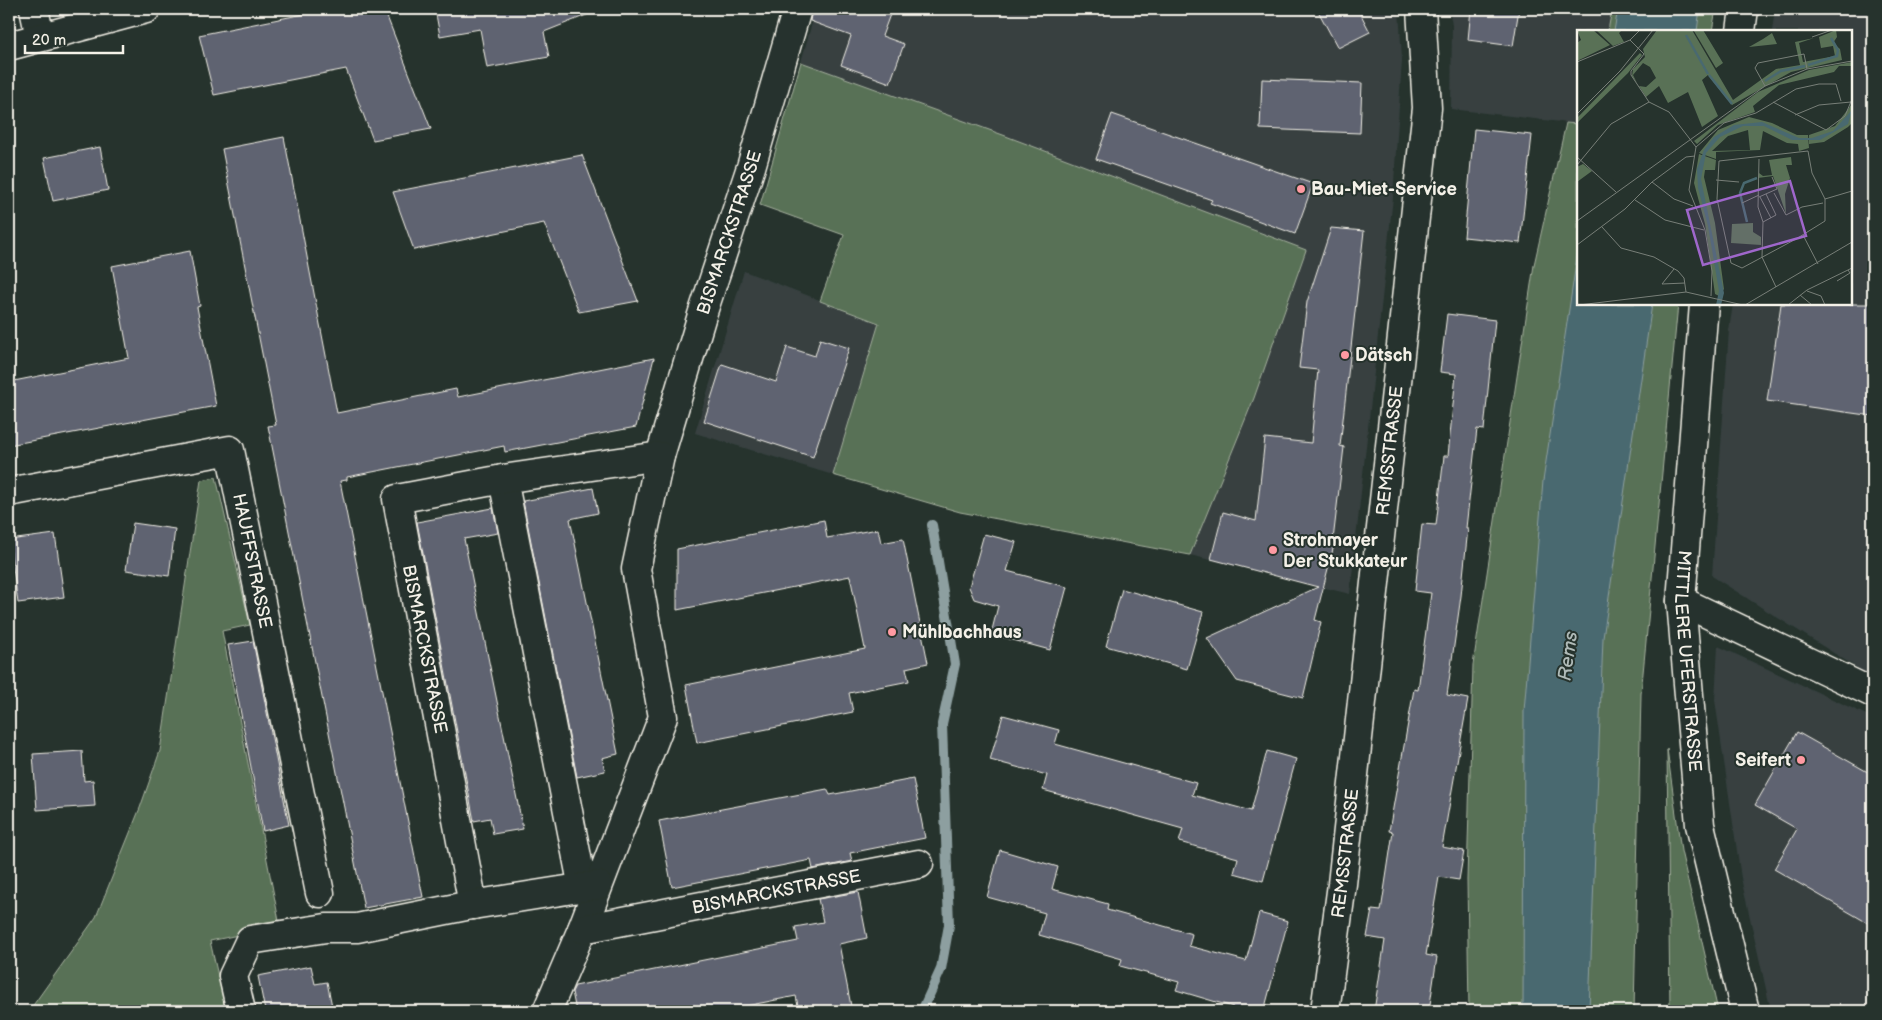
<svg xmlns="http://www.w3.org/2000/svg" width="1882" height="1020" viewBox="0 0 1882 1020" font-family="'Balsamiq Sans',sans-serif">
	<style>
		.built { fill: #374141 }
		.green { fill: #597156; stroke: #a6b19f }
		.water { fill: #496970; stroke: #8d9fa0 }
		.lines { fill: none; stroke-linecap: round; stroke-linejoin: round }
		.stream { stroke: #8d9fa0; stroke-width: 10 }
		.building { fill: #5f6371; stroke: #f4f1e8 }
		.street-casing { stroke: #f4f1e8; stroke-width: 31 }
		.street { stroke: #26332d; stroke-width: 28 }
		.poi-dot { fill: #ff9aa2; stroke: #26332d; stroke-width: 2 }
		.labels { text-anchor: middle; stroke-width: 4; stroke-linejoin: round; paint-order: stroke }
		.poi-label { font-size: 18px; font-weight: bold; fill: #f4f1e8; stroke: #26332d; text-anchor: start }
		.street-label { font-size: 18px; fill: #f4f1e8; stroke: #26332d }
		.water-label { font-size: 19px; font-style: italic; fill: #b0bbb8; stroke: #26332d }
		.inset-river { fill: none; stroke: #496970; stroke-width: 2.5 }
		.inset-road { fill: none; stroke: #787f78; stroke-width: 1 }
		.view { fill: #9f67cb; fill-opacity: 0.15; stroke: #9f67cb; stroke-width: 2.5 }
		.inset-edge { fill: none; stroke: #f4f1e8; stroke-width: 2.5 }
	</style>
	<rect width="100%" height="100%" fill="#26332d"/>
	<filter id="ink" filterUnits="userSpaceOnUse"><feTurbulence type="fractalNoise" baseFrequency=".02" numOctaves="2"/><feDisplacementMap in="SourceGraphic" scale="10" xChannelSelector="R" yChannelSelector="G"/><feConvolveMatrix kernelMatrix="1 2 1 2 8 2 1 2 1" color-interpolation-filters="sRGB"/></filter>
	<g filter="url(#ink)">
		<g class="built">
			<path d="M816 9H1399L1402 60 1393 197 1350 594 1190 555 1254 398 1305 250 801 62Z"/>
			<path d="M1449 9H1612L1608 31H1578V124L1451 109 1452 25Z"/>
			<path d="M1775 9H1873V678L1712 576 1729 330 1733 304H1851V31H1772Z"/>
			<path d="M744 271 879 323 833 475 695 433Z"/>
			<path d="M1718 646 1873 718V1011H1771L1741 878 1715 700Z"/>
		</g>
		<g class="green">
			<path d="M1612 9H1716L1712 31H1608Z"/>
			<path d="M801 62 1003 135 1306 250 1254 398 1190 555 960 512 833 475 879 323 820 301 844 235 760 205Z"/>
			<path d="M1566 123 1578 124V304H1678L1641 694 1634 1011H1469L1467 880 1473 665 1534 265Z"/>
			<path d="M216 477 250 625 222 631 280 926 210 941 226 1011H29L96 917 140 808 160 751 201 480Z"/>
			<path d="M1667 749 1681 851 1718 1011H1670Z"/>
		</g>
		<g class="water">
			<path d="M1618 9H1700L1697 31H1614Z"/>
			<path d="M1578 250V304H1652L1603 638 1589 1011H1523L1524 711 1543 481Z"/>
		</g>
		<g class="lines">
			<path class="stream" d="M922 1011 941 969 949 925 942 724 955 664 932 525"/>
		</g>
		<g class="building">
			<path d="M329 9H384L431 129 373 140 346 69 214 95 199 35Z"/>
			<path d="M435 9H599V10L544 32 549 57 487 68 480 29 440 36Z"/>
			<path d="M812 9H892L882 36 904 44 890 83 841 65 851 36 810 21Z"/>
			<path d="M1317 9H1358L1370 32 1338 48Z"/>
			<path d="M1471 9H1519L1513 46 1468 40Z"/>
			<path d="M1262 79 1362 83 1360 133 1260 129Z"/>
			<path d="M1112 114 1313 184 1295 234 1210 203 1212 200 1096 159Z"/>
			<path d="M1474 129 1532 135 1520 243 1464 237Z"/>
			<path d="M284 137 337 413 456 389 458 397 654 358 636 427 505 452 504 446 347 477V480L340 481 423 897 364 908 268 426 276 425 222 149Z"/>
			<path d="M100 147 108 190 53 201 44 158Z"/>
			<path d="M582 155 638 301 579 312 544 223 414 250 393 192Z"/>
			<path d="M1331 228 1364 231 1340 446 1344 447 1333 540 1335 541 1315 620 1321 622 1303 698 1237 681 1207 638 1318 587 1211 559 1223 512 1256 521 1265 438 1311 443 1318 370 1299 368 1307 302Z"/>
			<path d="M190 251 200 306 197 307 216 406 9 445V382L129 358 112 266Z"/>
			<path d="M1781 304H1873V416L1767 401Z"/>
			<path d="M1447 314 1495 320 1484 430 1477 429 1466 528H1468L1461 596 1447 695 1468 699 1442 847 1464 851 1459 880 1439 877 1426 955 1437 957 1429 1011H1374L1385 940 1367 937 1372 910 1381 911 1393 832 1389 831 1414 689 1418 690 1431 593 1415 591 1422 524 1436 525 1444 456H1448L1456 374 1440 372Z"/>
			<path d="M820 339 849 348 813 457 704 421 722 364 776 382 787 347 815 356Z"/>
			<path d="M593 488 598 513 570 519 618 754 602 758 605 771 577 777 523 501Z"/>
			<path d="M493 508 498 533 464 539 523 829 493 834 490 818 474 821 417 522Z"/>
			<path d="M824 520 827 538 878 529 881 543 903 539 928 663 906 668 909 681 849 693 853 712 697 743 686 685 865 649 850 576 677 610V549Z"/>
			<path d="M133 523 175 529 169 576 126 570Z"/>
			<path d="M55 534 64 597 18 603 9 540Z"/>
			<path d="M984 534 1016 542 1007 571 1067 587 1050 650 991 634 998 606 974 599 969 587Z"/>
			<path d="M1122 589 1203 612 1187 669 1106 646Z"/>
			<path d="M253 641 289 825 263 831 228 645Z"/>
			<path d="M1003 715 1059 730 1055 744 1196 783 1192 795 1251 811 1267 751 1296 759 1263 881 1234 873 1238 858 1179 842 1183 829 1043 790 1047 775 990 760Z"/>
			<path d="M1797 732 1873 775V926L1774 869 1797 829 1755 805Z"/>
			<path d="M82 751 84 781 93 780 95 806 37 810 33 754Z"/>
			<path d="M913 779 925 838 850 853 852 861 813 869 811 860 672 887 659 821 827 789 830 795Z"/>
			<path d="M1000 850 1058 867 1052 889 1108 904 1107 910 1192 934 1189 946 1246 961 1259 913 1288 921 1264 1011H1232L1233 1007 1176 990 1179 982 1120 966 1122 959 1039 935 1045 913 987 897Z"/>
			<path d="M858 892 867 938 839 944 852 1011H799L796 996 721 1011H576L572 992 575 986 798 941 795 927 823 922 818 899Z"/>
			<path d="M311 966 315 984 327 982 333 1011H265L258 976Z"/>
		</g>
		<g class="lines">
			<defs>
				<g id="street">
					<path d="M34 9 40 37"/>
					<path d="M1741 31 1744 9"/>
					<path d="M9 46 146 9"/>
					<path id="s1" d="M1704 304 1681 601 1700 825 1745 1011"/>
					<path id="s2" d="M660 456 702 315 751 167 797 9"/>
					<path d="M503 479 583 888"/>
					<path id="s3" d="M9 492 230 450 320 893"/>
					<path d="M1681 601 1873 693"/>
					<path d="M473 905 397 499 503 479 660 456 636 569 663 717 582 929 547 1011"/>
					<path id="s4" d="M582 929 919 864"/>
					<path d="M241 1011 233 976 250 940 326 928H357L466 906 598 885"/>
					<path id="s5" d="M1325 1011 1342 884 1427 108 1421 9"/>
				</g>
			</defs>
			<use href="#street" class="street-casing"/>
			<use href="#street" class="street"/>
		</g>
	</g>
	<g class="poi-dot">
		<circle cx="1301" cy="189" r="5"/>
		<circle cx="1345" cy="355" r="5"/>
		<circle cx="1273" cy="550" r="5"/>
		<circle cx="892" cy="632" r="5"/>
		<circle cx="1801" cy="760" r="5"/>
	</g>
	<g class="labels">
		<g class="poi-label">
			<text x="1311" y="195">Bau-Miet-Service</text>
			<text x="1355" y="361">Dätsch</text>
			<text x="1283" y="546">Strohmayer<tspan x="1283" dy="21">Der Stukkateur</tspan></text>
			<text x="902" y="638">Mühlbachhaus</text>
			<text x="1791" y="766" text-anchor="end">Seifert</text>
		</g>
		<g class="street-label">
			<text dy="6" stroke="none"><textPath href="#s2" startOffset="234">BISMARCKSTRASSE</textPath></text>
			<text dy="6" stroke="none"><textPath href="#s5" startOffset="564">REMSSTRASSE</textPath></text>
			<text dy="6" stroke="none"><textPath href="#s3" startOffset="338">HAUFFSTRASSE</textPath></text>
			<text transform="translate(425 649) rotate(79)" y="6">BISMARCKSTRASSE</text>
			<text dy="6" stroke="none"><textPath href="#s1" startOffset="358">MITTLERE UFERSTRASSE</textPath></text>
			<text dy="6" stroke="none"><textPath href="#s5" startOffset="159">REMSSTRASSE</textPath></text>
			<text dy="6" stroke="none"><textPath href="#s4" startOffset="198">BISMARCKSTRASSE</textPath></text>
		</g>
		<g class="water-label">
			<text transform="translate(1567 656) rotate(-82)" y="7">Rems</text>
		</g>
	</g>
	<g transform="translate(1577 30)">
		<rect width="275" height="275" fill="#26332d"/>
		<path d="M0 0H16L33 15 0 31V13L4 10ZM19 0H45L42 3 47 12 36 16ZM80 0H115L156 70 199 39 223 35 218 12 237 8 222 13 226 32 258 26 256 16 244 18 242 7 259 0 260 7 256 13 263 19 265 30 214 42 155 75 131 45 125 50 141 86 125 97 111 62 91 73 82 56 69 67 62 56 69 57 79 48 73 37 66 33 56 45 60 53 55 46 56 39 68 27 66 19ZM126 0 146 33 139 38 117 1ZM195 3 200 14 172 17 186 9ZM63 23 65 25 51 43 0 93V88ZM275 32V36H262L257 42 202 55 176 76 178 82 141 95 120 114 117 111 181 62 232 40ZM275 74V93L271 97 247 112 232 114V105L258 96ZM172 87 195 93 220 105H231L232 118 222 121 221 114 210 113 186 101 183 120 139 122V129L122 123 141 100ZM171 100 173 120 135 121 151 106ZM122 124 139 130 138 140H128L127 147 138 193 147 259 142 266 138 264 128 194 117 153ZM214 127 215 135H209L213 148 208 164 209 184 196 146 181 148 182 143 186 146 195 145 192 130ZM6 134 15 141 0 152V137ZM176 193V202L184 207V215L154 213 155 194Z" fill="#597156" fill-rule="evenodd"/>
		<path d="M275 80 271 94 243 110H215L187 96H166L143 107 129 123 124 149 147 263 144 275H139L142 261 131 196 121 158 120 139 127 120 137 107 157 95 185 92 222 108H235L256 101Z" fill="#496970"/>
		<path class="inset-river" d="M109 5 131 44M231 35 260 26 261 20 254 8M132 45 155 74M188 51 204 41 228 36M170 192 163 163 167 153 180 148"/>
		<path class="inset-road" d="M235 7 255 0M53 10 67 24 54 41V45L72 72 92 82 119 117 112 160 128 200 135 241 134 266M0 32 53 10 63 0M188 56 178 38 181 33 227 24 230 39M196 72 249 100 268 86 275 69M0 84 43 41 76 0M218 85 242 75 274 72M119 117 147 93 179 83 219 59 242 54H259L264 71M0 127 39 162M182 129 181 177 186 192 199 185 189 164M0 135 34 94 72 72M139 150 162 152M75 152 97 169 116 176M197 163 209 185 225 177 246 173M182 167 200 159 195 147M183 167 194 188M248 169 235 143 231 121 142 131 140 169 154 233 165 238 219 209 248 191V169L275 161M58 170 88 190 127 200M165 173 182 165M0 191 188 56 230 39 275 31M186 192 185 227 199 257M25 197 44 218 77 227 101 241 107 248 109 262M226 205 241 234M0 215 48 179 75 152 109 127 118 126M97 239 85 254 108 253M260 251 273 243 271 240M230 261 244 266 248 275H263M223 265 235 275M2 275 109 262 166 275M168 275 275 212M211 275 230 260 275 238"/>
		<path class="view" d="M213 151 229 206 126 235 110 180Z"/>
		<rect width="275" height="275" class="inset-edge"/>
	</g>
	<rect width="1882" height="1020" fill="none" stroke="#26332d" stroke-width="30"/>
	<rect x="15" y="15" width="1852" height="990" fill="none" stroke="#f4f1e8" stroke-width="2" filter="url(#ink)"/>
	<path d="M25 45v8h98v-8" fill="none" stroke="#f4f1e8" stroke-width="2.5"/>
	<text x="32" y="45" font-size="15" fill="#f4f1e8" stroke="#26332d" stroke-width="4" paint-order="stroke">20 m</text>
</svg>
